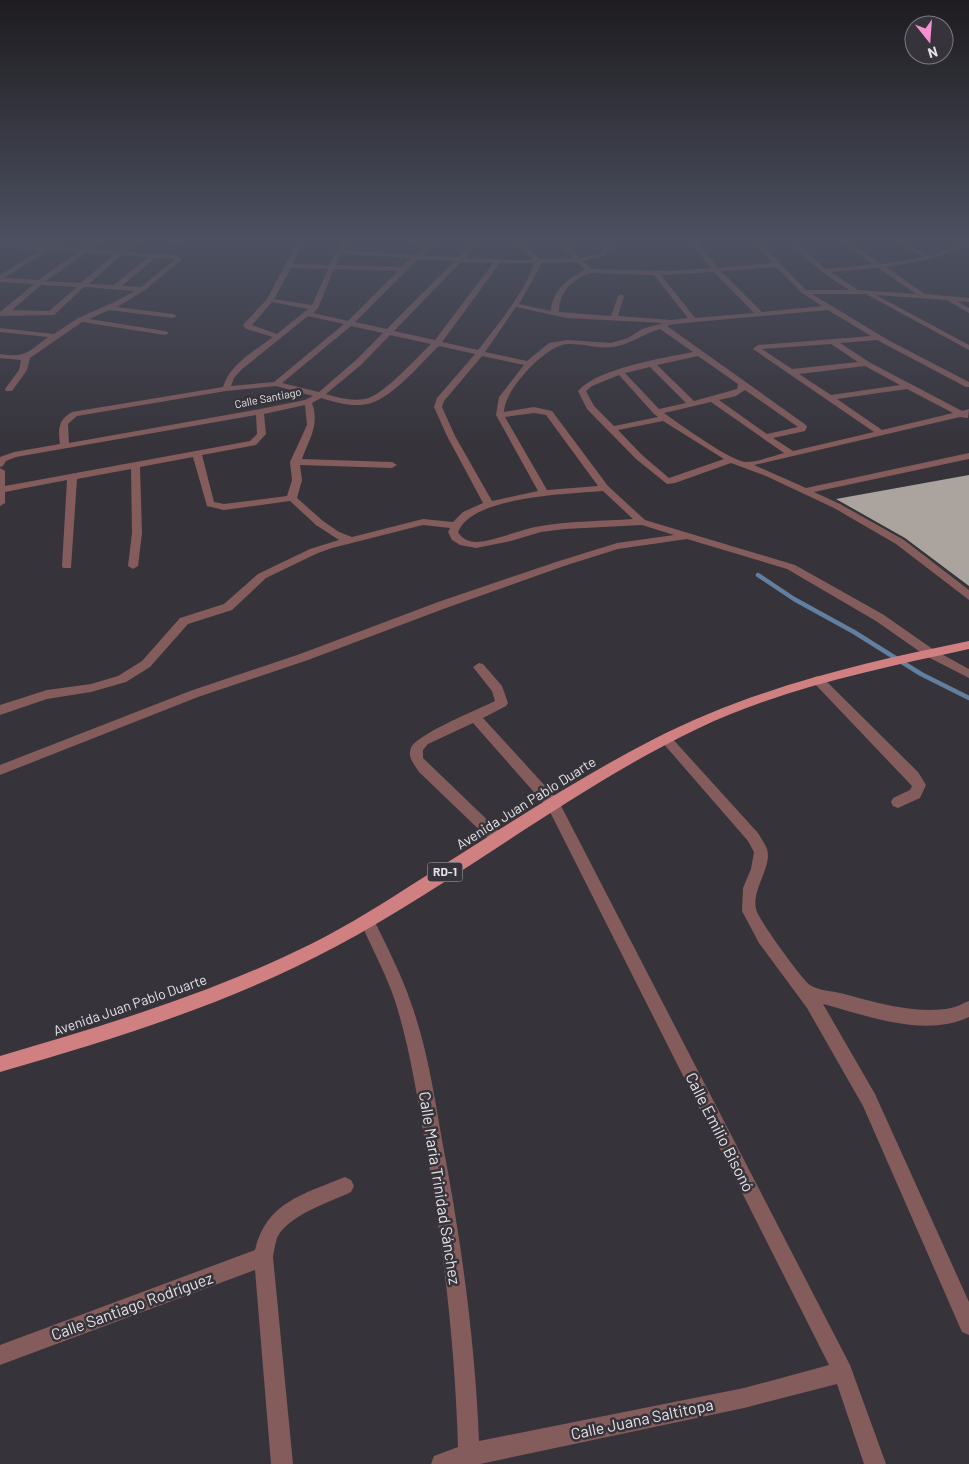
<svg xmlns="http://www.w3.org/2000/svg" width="969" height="1464" viewBox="0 0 969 1464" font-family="Barlow,sans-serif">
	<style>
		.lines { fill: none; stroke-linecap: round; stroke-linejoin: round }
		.stream { stroke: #637f9f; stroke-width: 4.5 }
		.building { fill: #aba39d }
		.minor { fill: #845c5c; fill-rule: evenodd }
		.major { fill: #d18082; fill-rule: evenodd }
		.labels { text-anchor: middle; stroke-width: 5; stroke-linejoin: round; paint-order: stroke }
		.far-street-label { font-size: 11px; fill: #e5e4e8; stroke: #36333a }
		.shield { fill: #36333a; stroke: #b0afb4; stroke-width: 1 }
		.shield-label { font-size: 12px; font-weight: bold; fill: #e5e4e8 }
		.street-label { font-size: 14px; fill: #e5e4e8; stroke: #36333a }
		.near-street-label { font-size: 16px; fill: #e5e4e8; stroke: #36333a }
	</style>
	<rect width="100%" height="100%" fill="#36333a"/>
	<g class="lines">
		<path class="stream" d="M758 575 794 599 854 632 921 674 969 698"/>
	</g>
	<path class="building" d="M969 475V586L905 538 836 499Z"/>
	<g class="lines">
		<g class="minor">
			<path d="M57 240H65L55 247 83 249 96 240H103L91 249 118 251 136 240H144L126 252 175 255 181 258V260L145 290 117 307 173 314 177 316 173 318 109 310 89 319 165 331 169 333 165 335 82 322 30 358 27 370 12 391H6L5 389 19 370 21 360 0 358V354C26 358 28 352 48 337L0 332V328L54 334 78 318 112 303 135 291 84 287 54 315 0 316V312L34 284 0 282V275L40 250 0 247V243L46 246ZM49 250 78 252 38 280 4 278ZM86 253 113 255 81 283 46 281ZM121 255 148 257 114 285 89 284ZM155 258 175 259 141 287 122 286ZM41 285 77 287 49 311 12 310Z"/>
			<path d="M154 240H182L185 242 182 244Z"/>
			<path d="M341 240H347L343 250 415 255 422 250 406 240H414L426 247 435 240H442L423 255 458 257C467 249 474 240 487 240L474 248 465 258 526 260 533 259 523 250 505 240C520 240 530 250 540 259L573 258 556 240H563L580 258 600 254 611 240H617L606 255 583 261 591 269 672 271 711 268 689 240H695L718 268 773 263 751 240H758L806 290H849L822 272 786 240H793L826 269 873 264 839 240H846L881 264 923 257 892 240H900L929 256 969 241V245L931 259 886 267 925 294 969 298V302L957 301 969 308V313L947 300 876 295 969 345V350L866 294H812L888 340 969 382V387H966L877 340 840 343 869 362 962 411 969 409 968 418 960 417 754 465 806 488 969 453V459L814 492 840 504 904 540 969 590V600L896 544 834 508 766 476 731 463 675 483 667 484 636 459 587 409 578 391C598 368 663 358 693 352L660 329C643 334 631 344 613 347 598 349 582 343 567 344 545 346 504 390 504 412L534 407 552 411 608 486 645 520 795 565 884 615 934 650 969 669V678L926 656 876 621 787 569 687 539 618 549 564 566 446 608 308 660 198 697 0 775V765L190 691 300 654 438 602 556 562 617 543 674 535 642 525 565 529 541 532 511 541 476 548 460 545 452 540 448 532 450 528 423 525 332 548 318 553 266 578 232 610 188 624 150 667 126 682 91 692 47 699 0 715V705L47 690 91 684 118 676 142 661 180 618 224 604 258 574 310 549 339 540 316 525 290 501 224 510 207 506 193 457 140 467 142 533 138 566 133 569 128 566 132 533 131 469 77 479 71 568H63L62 566 67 480 5 492V503L0 506V468L5 471V486L250 441 257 434 256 415 16 457 6 461 3 466 0 467V457L14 452 60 444C58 429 58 420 72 412L223 387C230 364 254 351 273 337L246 329 243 325 267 299 295 246 300 247 293 264 330 265ZM341 254 410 258 401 267 336 265ZM418 259 454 261 387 329 355 322ZM461 262 493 263 435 340 394 331ZM571 262H577L585 270C568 278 552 291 551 311L519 304 539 269 541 263ZM500 263H534C527 289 495 328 478 350L442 342ZM776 267 802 293 822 306 762 312 721 271ZM291 268 328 269 312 305 274 299ZM878 268 916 294 858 290 831 272ZM334 269 398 271 348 321 313 313 318 308ZM714 272 754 313 695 318 661 275ZM590 273 654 275 688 318 671 320 618 316 624 296 621 294 618 296 611 316 559 312C559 292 572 280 590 273ZM272 302 308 309 277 334 252 325ZM516 307 567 318 663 323 642 329 628 338 611 343 567 340 549 343 527 361 485 352ZM828 310 871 336 758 345 753 349 874 432 793 451 773 438 805 431 807 427 806 425 667 326 674 324ZM308 316 344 324 274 382 231 386 234 378 241 370ZM351 326 383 333 356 360 319 392 282 383ZM390 335 431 344C417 357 383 396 365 399 351 401 339 398 326 394L362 364ZM831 344 858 362 792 369 762 349ZM439 346 475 354 437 398 434 407 447 436 483 503 463 512 453 522 423 519 352 537 339 532 323 521 297 498 302 480 300 465 392 468 397 465 392 462 302 459C309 439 320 425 312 403L321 398C337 403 355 408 371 403 394 396 421 363 439 346ZM482 356 524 365 499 397 496 415 538 491 492 501 455 436 442 407 444 401ZM698 356 738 384 737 389 694 401 657 365ZM865 366 900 385 831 395 799 374ZM650 367 686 403 659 409 625 373ZM619 375 654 414 658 417 614 426 594 406 586 391 592 386ZM276 386 313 396 305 400 260 409 69 443 68 424 77 416 226 391ZM907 389 953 413 882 430 837 399ZM745 390 798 427 767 434 719 400 736 396ZM711 402 784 453C772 456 758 462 746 462 732 462 678 423 664 413ZM305 405 307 425 290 462 292 480 287 496 224 504 214 502 202 455 256 445 266 434 264 414ZM534 413 546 415 598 486 547 490 505 417ZM663 421 724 459 669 478 642 455 618 430ZM603 491 633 519C603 521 571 521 541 526 520 529 499 540 477 542 469 542 462 539 458 532 472 496 569 494 603 491Z"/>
			<path d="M479 663 483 664 502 686 508 703 506 706 483 718 558 800 850 1365 886 1464H864L837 1384 744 1408 480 1464H431L434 1456 458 1447C455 1345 443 1243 425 1142 417 1096 410 1049 396 1004 387 975 372 949 360 921L362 916 367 914 372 916C386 945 401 973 411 1003 427 1047 434 1094 442 1140 461 1239 475 1340 479 1441L744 1388 829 1365 548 808 473 723 428 744 423 750V758L503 835 505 839 503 843 498 845 493 843 419 772C414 764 407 757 411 748 417 734 479 709 495 701L492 691 473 667Z"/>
			<path d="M818 676 822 677 918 772 926 785 920 798 898 808 893 806 891 802 893 798 910 790 912 786 814 683 812 680 814 677Z"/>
			<path d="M666 734 670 736 758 833C761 838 765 844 767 849 773 868 749 891 757 912 761 922 802 980 810 985 817 990 831 991 840 993 875 1002 915 1015 951 1008 957 1007 963 1003 969 1001V1017C925 1038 868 1016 823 1004L875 1094 969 1302V1335L962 1332 863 1106 807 1008 759 943 742 911 743 888 751 869 754 852 748 841 662 742 660 739 662 736Z"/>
			<path d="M345 1177 351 1180 354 1186 351 1192C330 1202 288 1215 277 1238 275 1244 274 1251 273 1257L293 1464H271L255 1270 0 1365V1345L255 1250C266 1202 304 1194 345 1177Z"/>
		</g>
		<path class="major" d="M969 641V649C877 669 783 688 697 729 570 790 460 880 335 947 230 1003 115 1039 0 1072V1056C106 1025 212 993 311 944 349 925 385 902 421 879 498 831 574 780 654 739 753 688 861 663 969 641Z"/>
	</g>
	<linearGradient id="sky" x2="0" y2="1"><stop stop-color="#1e1c20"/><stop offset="0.54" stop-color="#4c5060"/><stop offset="1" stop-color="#4c5060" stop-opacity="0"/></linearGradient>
	<rect width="969" height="445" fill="url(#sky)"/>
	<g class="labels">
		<g class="far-street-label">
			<text transform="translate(268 398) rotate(-11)" y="4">Calle Santiago</text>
		</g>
		<rect class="shield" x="427.5" y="862.5" width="35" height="19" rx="4"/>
		<g class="shield-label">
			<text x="445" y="876">RD-1</text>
		</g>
		<g class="street-label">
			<text transform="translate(526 803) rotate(-32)" y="5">Avenida Juan Pablo Duarte</text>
			<text transform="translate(130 1005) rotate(-19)" y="5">Avenida Juan Pablo Duarte</text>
		</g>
		<g class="near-street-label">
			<text transform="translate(720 1132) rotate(63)" y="6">Calle Emilio Bisonó</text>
			<text transform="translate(440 1188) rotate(81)" y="6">Calle María Trinidad Sánchez</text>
			<text transform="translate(132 1306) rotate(-20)" y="6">Calle Santiago Rodríguez</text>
			<text transform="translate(642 1419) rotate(-12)" y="6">Calle Juana Saltitopa</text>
		</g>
	</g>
	<g transform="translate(929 40) rotate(163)"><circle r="24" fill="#36333a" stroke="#7c7a80"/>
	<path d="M0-4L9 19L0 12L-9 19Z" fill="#f491d3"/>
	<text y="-8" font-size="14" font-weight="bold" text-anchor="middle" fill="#e5e4e8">N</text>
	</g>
</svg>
